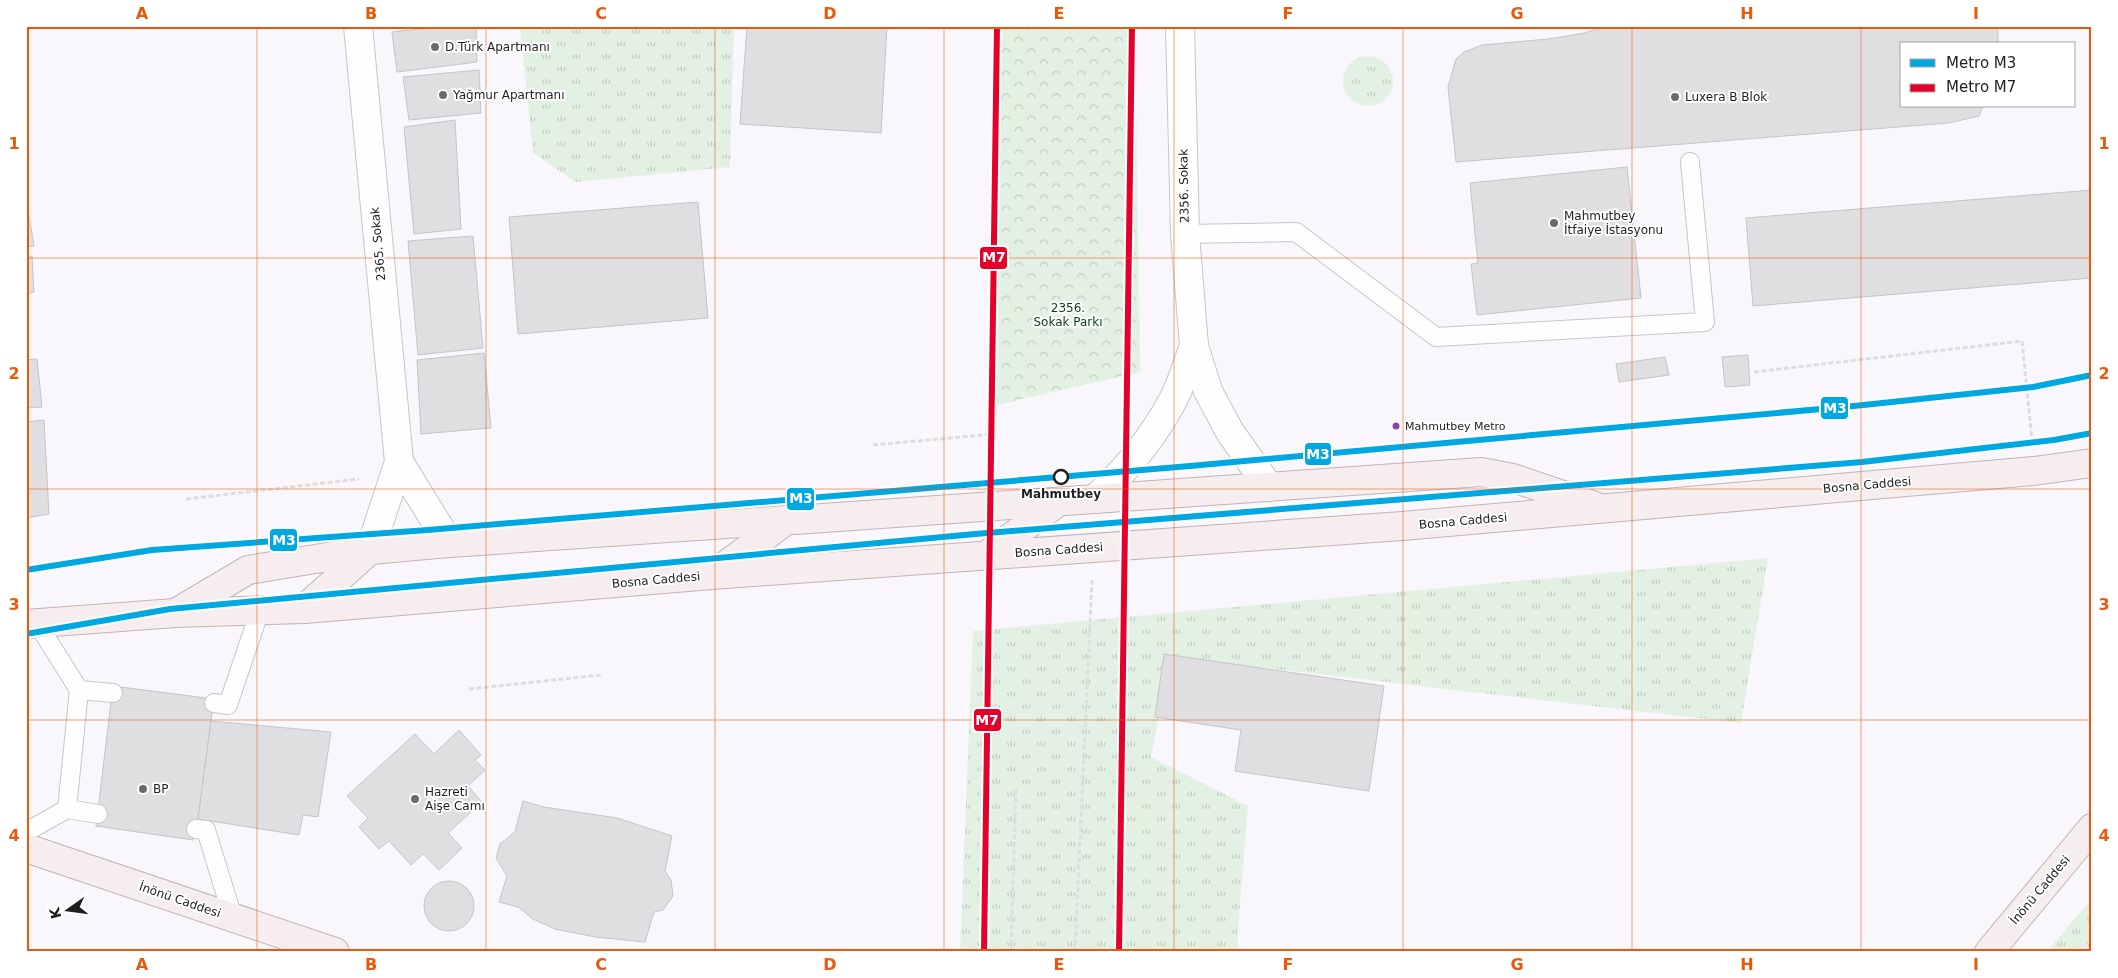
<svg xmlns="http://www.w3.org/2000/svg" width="2118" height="978" viewBox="0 0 2118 978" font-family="'DejaVu Sans',sans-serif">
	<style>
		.grass { fill: url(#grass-tufts) }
		.park { fill: url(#park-crowns) }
		.building { fill: #dfdee0; stroke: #c5c4c6 }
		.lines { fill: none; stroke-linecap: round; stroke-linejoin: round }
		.service-casing { stroke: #c8c6c8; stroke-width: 20 }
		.minor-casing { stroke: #c8c6c8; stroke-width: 30 }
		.primary-casing { stroke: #c3b3b6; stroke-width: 30 }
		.path { stroke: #deddde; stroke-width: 3; stroke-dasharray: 5 2.5; stroke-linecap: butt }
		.service { stroke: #fefefe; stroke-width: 18 }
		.minor { stroke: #fefefe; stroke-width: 28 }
		.primary { stroke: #f6eeee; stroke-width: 28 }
		.metro-1-casing { stroke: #fff; stroke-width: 10 }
		.metro-2-casing { stroke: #fff; stroke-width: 10 }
		.metro-1 { stroke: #00a8e1; stroke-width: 6 }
		.metro-2 { stroke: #e4002b; stroke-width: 6 }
		.grid { fill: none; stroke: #e8590c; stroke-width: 1; stroke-opacity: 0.55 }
		.poi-dot { fill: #6b6a6d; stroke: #fff; stroke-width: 2 }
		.bus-dot { fill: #8e44ad; stroke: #fff; stroke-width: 2 }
		.stop-dot { fill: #fff; stroke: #1f1e20; stroke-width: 2.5 }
		.labels { text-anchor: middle; stroke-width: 4; stroke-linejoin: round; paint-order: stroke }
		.bus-label { font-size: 11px; fill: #1f1e20; stroke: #fff; text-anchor: start }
		.poi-label { font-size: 12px; fill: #1f1e20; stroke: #fff; text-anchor: start }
		.street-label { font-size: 12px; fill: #1f1e20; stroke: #fff }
		.park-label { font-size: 12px; fill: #0a3e0f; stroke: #fff }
		.stop-label { font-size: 12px; font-weight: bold; fill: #1f1e20; stroke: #fff }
		.line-badge { stroke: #fff; stroke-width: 2 }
		.badge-label { font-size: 14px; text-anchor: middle; font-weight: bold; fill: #fff }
		.neatline { fill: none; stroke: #e8590c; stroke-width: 2 }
		.grid-label { font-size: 16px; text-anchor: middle; font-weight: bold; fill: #e8590c }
	</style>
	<defs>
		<pattern id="grass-tufts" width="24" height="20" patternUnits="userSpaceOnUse" patternTransform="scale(1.25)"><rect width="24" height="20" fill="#e2f1e3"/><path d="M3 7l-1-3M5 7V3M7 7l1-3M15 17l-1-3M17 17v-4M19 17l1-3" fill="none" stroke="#c1cec2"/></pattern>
		<pattern id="park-crowns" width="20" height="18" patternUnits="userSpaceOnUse" patternTransform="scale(1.25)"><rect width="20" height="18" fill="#e2f1e3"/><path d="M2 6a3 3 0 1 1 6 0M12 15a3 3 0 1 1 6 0" fill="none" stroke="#c1cec2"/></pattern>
	</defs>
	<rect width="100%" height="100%" fill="#f9f7fb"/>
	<g class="grass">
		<path d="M520 26H734L730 167 576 182 533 153Z"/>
		<circle cx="1368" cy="81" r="25"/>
		<path d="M1768 558 1741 723 1170 657 1151 757 1248 806 1238 928V952H960L973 631Z"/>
		<path d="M2092 898V952H2047Z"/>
	</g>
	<path class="park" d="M998 26H1135L1140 372 997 405Z"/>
	<g class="building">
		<path d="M447 26H476L477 62 397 72 392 32Z"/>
		<path d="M747 26H887L881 133 740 124Z"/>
		<path d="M1606 26H1998V44H1902V106H1983L1979 116 1949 123 1456 162 1448 87 1456 59 1464 52 1482 45 1548 39 1585 33Z"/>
		<path d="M479 70 481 113 409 120 403 77Z"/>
		<path d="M455 120 461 229 414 234 404 127Z"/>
		<path d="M1627 167 1641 298 1477 315 1471 264 1478 263 1470 183Z"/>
		<path d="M2092 190V278L1753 306 1746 218Z"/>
		<path d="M26 197 34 246 26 247Z"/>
		<path d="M698 202 708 318 518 334 509 217Z"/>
		<path d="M473 236 483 348 418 355 408 241Z"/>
		<path d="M32 256 34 292 26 294V257Z"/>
		<path d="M484 353 491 428 421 434 417 360Z"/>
		<path d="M1748 355 1750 385 1725 387 1722 357Z"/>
		<path d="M1665 357 1669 375 1619 382 1616 364Z"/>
		<path d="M37 359 42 407 26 408V360Z"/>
		<path d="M44 420 49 514 26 518V422Z"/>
		<path d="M1164 654 1384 686 1369 791 1235 771 1241 730 1155 717Z"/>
		<path d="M113 686 214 699 198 819 193 840 96 826Z"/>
		<path d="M211 721 331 732 318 817 303 815 299 835 198 819Z"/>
		<path d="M459 730 481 755 475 760 485 770 468 786 482 802 448 833 462 848 439 870 423 854 411 865 389 841 379 849 359 827 368 818 347 796 415 734 434 754Z"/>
		<path d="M523 801 544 807 617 818 672 836 665 871 671 880 673 896 663 910 654 912 645 942 595 937 555 929 533 919 518 907 499 902 507 876 496 858 500 844 515 832Z"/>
		<circle cx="449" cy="906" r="25"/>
	</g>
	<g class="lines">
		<defs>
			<g id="service">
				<path d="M1185 234 1296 232 1436 337 1705 322 1690 162"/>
				<path d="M37 623 79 690 113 693"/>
				<path d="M214 703 228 705 260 610"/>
				<path d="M67 809 79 690"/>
				<path d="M196 829 206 830 233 918"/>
				<path d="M26 832 67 809 98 814"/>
			</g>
			<g id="minor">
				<path d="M358 26 399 462 370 550"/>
				<path d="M1180 26 1185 234 1194 346 1208 391 1230 432 1269 487"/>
				<path d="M399 462 449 543"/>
				<path d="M1095 499C1125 471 1154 436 1173 400 1182 383 1187 364 1194 346"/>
			</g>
			<g id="primary">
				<path d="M987 555 1058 502"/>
				<path d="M712 575 787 520H795L1481 472 1513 478 1595 506"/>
				<path d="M304 609 370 550"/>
				<path d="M177 612 248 570 370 550 449 543 787 520"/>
				<path d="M26 624 175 613 304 609 712 575 1402 526 2034 471 2092 463"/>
				<path d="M26 848 335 952"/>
				<path d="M1989 952 2092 828"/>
			</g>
		</defs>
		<use href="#service" class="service-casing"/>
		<use href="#minor" class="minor-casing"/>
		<use href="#primary" class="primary-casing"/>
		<g class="path">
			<path d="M1754 372 2022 341 2032 440"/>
			<path d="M873 445 994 434"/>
			<path d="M186 499 359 479"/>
			<path d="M469 689 601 675"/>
			<path d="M1011 952 1016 787"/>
			<path d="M1075 952 1092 580"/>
		</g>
		<use href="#service" class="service"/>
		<use href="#minor" class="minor"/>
		<use href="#primary" class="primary"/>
		<defs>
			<g id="metro-1">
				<path d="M26 570 152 550 428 530 1190 466 1854 406 2033 387 2092 375"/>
				<path d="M26 634 170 609 975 534 1862 462 2054 440 2092 433"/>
			</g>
			<g id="metro-2">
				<path d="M984 952 997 26"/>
				<path d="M1119 952 1132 26"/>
			</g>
		</defs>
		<use href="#metro-1" class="metro-1-casing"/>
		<use href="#metro-2" class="metro-2-casing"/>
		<use href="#metro-1" class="metro-1"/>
		<use href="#metro-2" class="metro-2"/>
	</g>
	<path class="grid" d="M257 26V952M486 26V952M715 26V952M944 26V952M1174 26V952M1403 26V952M1632 26V952M1861 26V952M26 258H2092M26 489H2092M26 720H2092"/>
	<g class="poi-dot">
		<circle cx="435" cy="47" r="5"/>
		<circle cx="443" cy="95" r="5"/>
		<circle cx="1675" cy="97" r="5"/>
		<circle cx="1554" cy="223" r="5"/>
		<circle cx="143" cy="789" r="5"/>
		<circle cx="415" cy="799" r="5"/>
	</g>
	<circle class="bus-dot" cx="1396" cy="426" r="4.5"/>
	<circle class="stop-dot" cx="1061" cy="477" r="7"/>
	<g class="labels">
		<g class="bus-label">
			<text x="1405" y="430">Mahmutbey Metro</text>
		</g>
		<g class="poi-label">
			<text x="445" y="51">D.Türk Apartmanı</text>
			<text x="453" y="99">Yağmur Apartmanı</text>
			<text x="1685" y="101">Luxera B Blok</text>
			<text x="1564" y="220">Mahmutbey<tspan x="1564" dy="14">İtfaiye İstasyonu</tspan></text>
			<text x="153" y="793">BP</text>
			<text x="425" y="796">Hazreti<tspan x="425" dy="14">Aişe Camı</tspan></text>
		</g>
		<g class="street-label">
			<text transform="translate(1184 186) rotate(-91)" y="4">2356. Sokak</text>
			<text transform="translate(378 244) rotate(-95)" y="4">2365. Sokak</text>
			<text transform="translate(1867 485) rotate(-5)" y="4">Bosna Caddesi</text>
			<text transform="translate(1463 521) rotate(-5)" y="4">Bosna Caddesi</text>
			<text transform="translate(1059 550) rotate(-4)" y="4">Bosna Caddesi</text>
			<text transform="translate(656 580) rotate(-5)" y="4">Bosna Caddesi</text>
			<text transform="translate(2040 890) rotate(-50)" y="4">İnönü Caddesi</text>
			<text transform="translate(180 900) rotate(19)" y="4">İnönü Caddesi</text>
		</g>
		<g class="park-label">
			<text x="1068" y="312">2356.<tspan x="1068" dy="14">Sokak Parkı</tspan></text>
		</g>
		<g class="stop-label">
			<text x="1061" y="498">Mahmutbey</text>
		</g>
	</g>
	<g class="line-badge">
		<rect x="979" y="246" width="29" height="24" rx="5" fill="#e4002b"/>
		<rect x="1820" y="396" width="29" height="24" rx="5" fill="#00a8e1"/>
		<rect x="1304" y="442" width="28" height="24" rx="5" fill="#00a8e1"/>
		<rect x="786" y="487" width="29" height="24" rx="5" fill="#00a8e1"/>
		<rect x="269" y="528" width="29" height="24" rx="5" fill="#00a8e1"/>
		<rect x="973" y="708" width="29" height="24" rx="5" fill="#e4002b"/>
	</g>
	<g class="badge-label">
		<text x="994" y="262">M7</text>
		<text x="1835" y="413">M3</text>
		<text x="1318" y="459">M3</text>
		<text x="801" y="503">M3</text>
		<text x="284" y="545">M3</text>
		<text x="987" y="725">M7</text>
	</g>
	<rect width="2118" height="978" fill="none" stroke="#ffffff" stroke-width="55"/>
	<rect x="1900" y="42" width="175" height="65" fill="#ffffff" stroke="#a5a5a6"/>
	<rect x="1910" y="59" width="25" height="8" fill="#00a8e1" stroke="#a5a5a6"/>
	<text x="1946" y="68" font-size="15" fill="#1f1e20">Metro M3</text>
	<rect x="1910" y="84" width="25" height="8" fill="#e4002b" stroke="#a5a5a6"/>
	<text x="1946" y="92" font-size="15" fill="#1f1e20">Metro M7</text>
	<g transform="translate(68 910) rotate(256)" stroke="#ffffff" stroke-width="4" paint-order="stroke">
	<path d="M0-4L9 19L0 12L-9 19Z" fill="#1f1e20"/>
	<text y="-8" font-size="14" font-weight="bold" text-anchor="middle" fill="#1f1e20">K</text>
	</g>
	<rect x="28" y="28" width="2062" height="922" class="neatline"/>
	<g class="grid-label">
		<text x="142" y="19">A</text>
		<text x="371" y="19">B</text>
		<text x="601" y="19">C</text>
		<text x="830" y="19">D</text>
		<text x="1059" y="19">E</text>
		<text x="1288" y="19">F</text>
		<text x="1517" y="19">G</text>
		<text x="1747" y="19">H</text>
		<text x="1976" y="19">I</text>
		<text x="14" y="149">1</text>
		<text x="2104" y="149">1</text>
		<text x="14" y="379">2</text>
		<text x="2104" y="379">2</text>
		<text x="14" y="610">3</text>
		<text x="2104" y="610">3</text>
		<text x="14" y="841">4</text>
		<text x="2104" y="841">4</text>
		<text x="142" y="970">A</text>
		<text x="371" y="970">B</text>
		<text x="601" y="970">C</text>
		<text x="830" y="970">D</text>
		<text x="1059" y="970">E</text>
		<text x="1288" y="970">F</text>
		<text x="1517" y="970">G</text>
		<text x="1747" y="970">H</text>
		<text x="1976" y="970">I</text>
	</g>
</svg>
